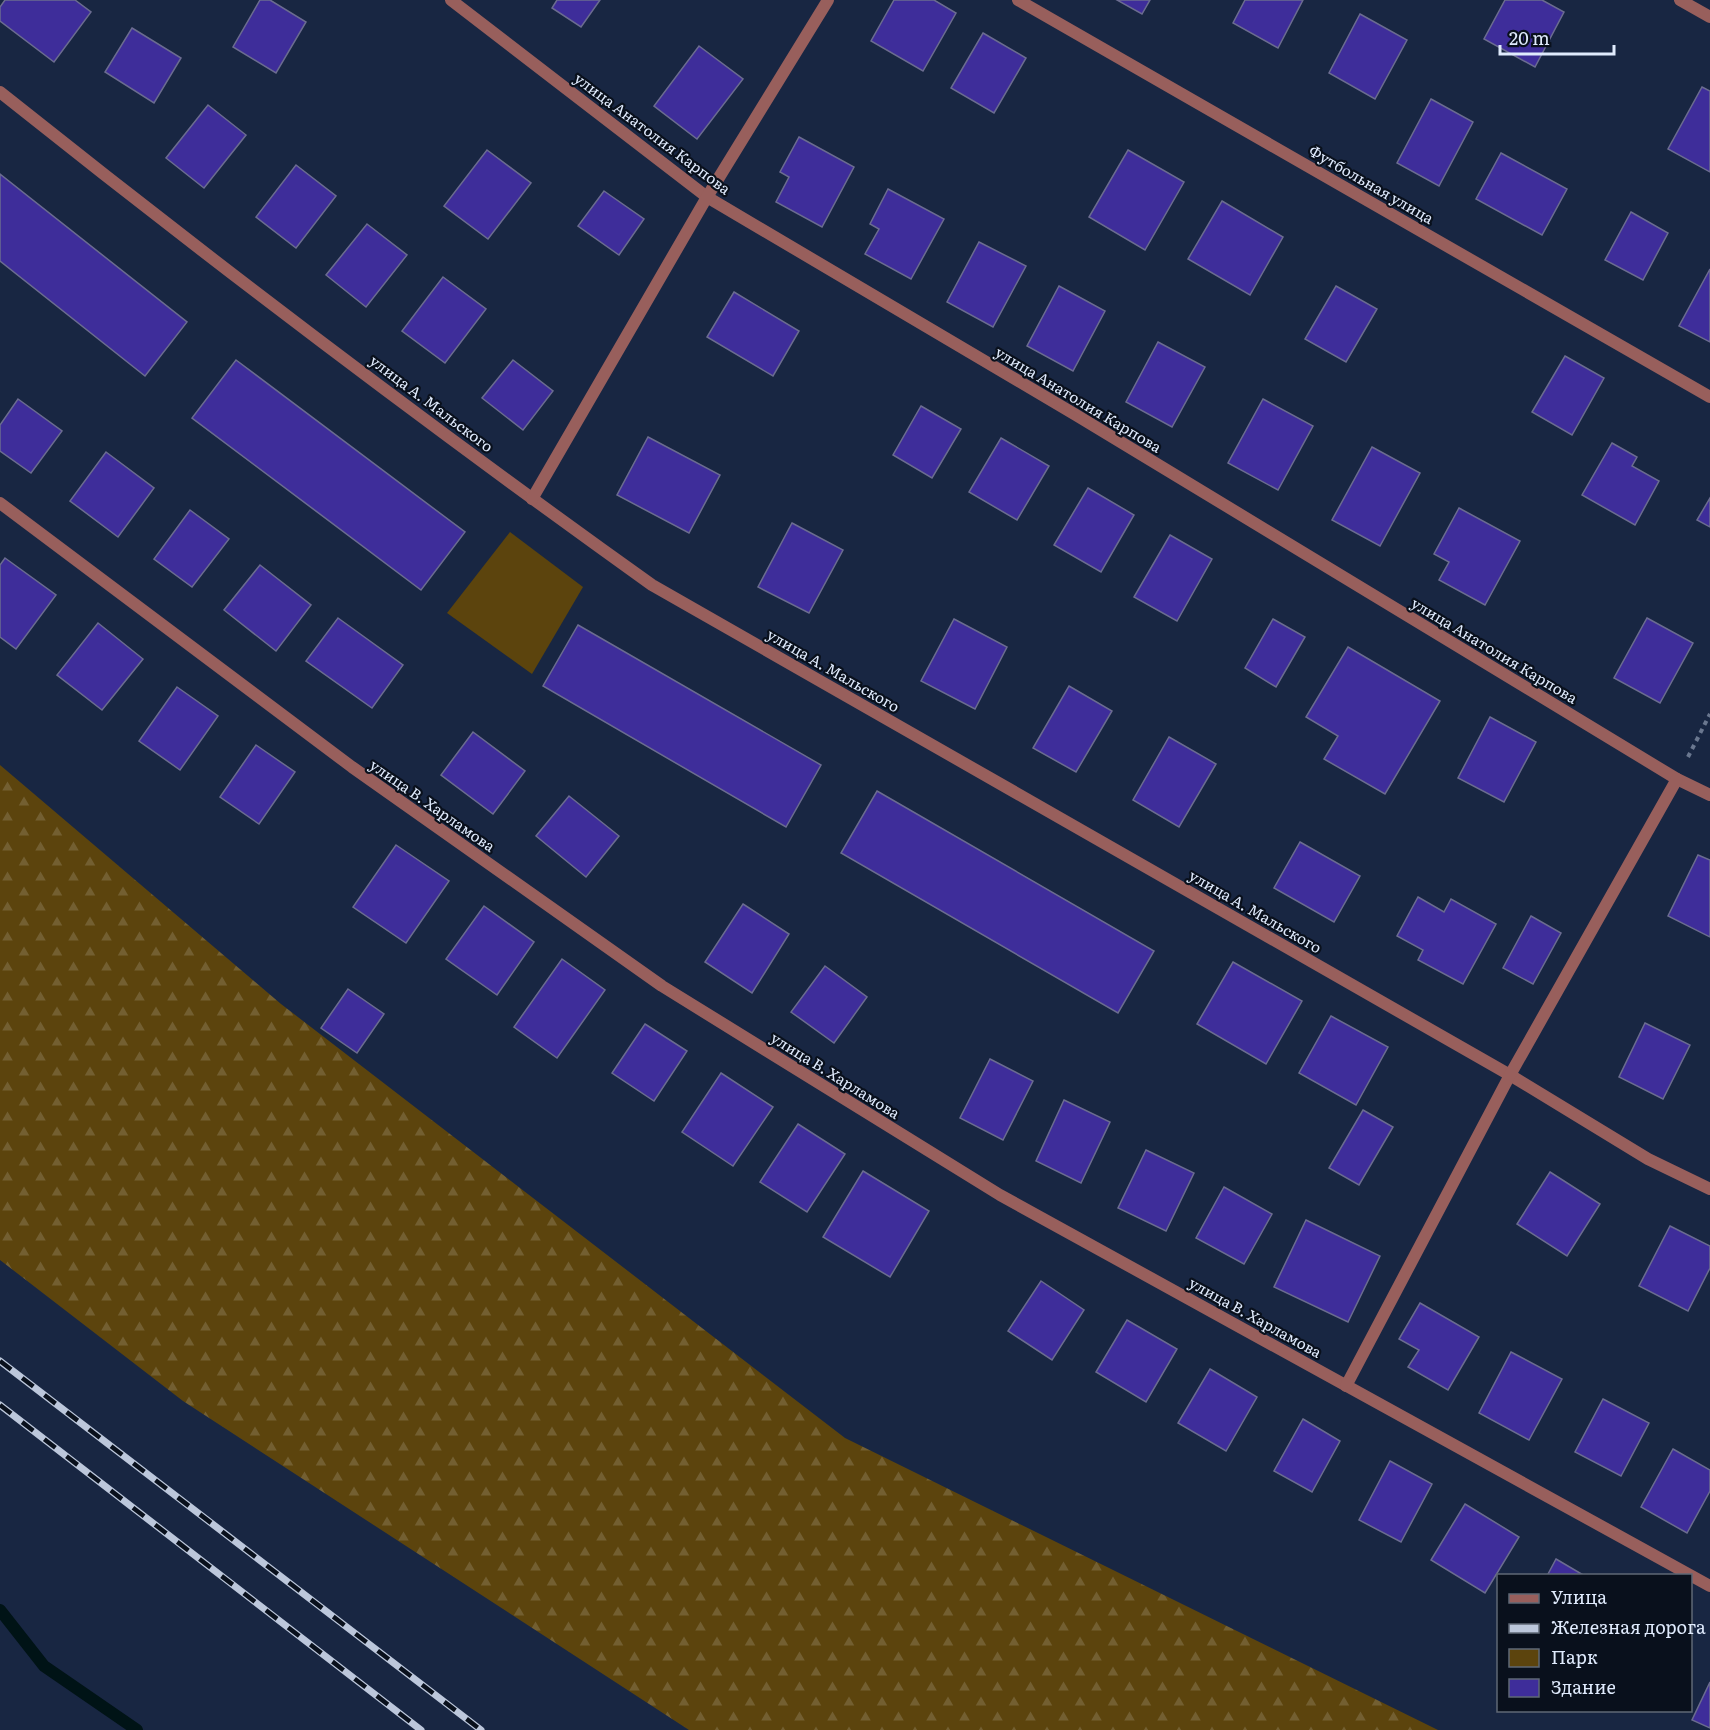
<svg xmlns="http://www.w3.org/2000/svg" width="1710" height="1730" viewBox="0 0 1710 1730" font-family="Literata,serif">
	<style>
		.green { fill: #5c440d }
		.forest { fill: url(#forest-firs) }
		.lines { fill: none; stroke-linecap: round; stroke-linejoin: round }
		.stream { stroke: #001316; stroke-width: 12 }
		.building { fill: #3e2d9a; stroke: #6b6c90; stroke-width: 1.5 }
		.path { stroke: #6a778f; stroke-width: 4; stroke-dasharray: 4.5 4.5; stroke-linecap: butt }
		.minor { stroke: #985f5c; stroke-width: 12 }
		.rail-casing { stroke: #bcc7db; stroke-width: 7 }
		.rail { stroke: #09101c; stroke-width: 4.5; stroke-dasharray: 14; stroke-linecap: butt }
		.labels { text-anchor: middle; stroke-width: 4.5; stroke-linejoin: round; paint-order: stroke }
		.street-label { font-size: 15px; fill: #e0ebfd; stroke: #09101c }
	</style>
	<defs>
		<pattern id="forest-firs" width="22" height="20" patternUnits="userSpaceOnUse" patternTransform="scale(1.5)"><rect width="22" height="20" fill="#5c440d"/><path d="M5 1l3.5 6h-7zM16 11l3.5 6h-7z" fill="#735f31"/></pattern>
	</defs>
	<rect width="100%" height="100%" fill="#182642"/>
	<path class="green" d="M510 532 583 587 532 674 447 613Z"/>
	<path class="forest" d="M0 765 281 1004 845 1438 1438 1730H689L183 1401 0 1260Z"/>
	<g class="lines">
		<path class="stream" d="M0 1610 44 1666 137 1730"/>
	</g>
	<g class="building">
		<path d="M5 0H75L91 12 54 62 0 21V7Z"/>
		<path d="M260 0H270L306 22 276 73 233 47Z"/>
		<path d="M557 0H600L581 27 552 8Z"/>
		<path d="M894 0H934L956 13 923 71 871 41Z"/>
		<path d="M1117 0H1150L1142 14Z"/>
		<path d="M1245 0H1303L1278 48 1233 23Z"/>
		<path d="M1505 0H1542L1564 12 1535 67 1484 39Z"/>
		<path d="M1360 14 1407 40 1375 99 1329 73Z"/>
		<path d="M132 28 181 58 154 103 105 72Z"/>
		<path d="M983 33 1026 58 994 113 951 88Z"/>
		<path d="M699 46 743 79 697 139 654 106Z"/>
		<path d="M1702 87 1710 91V172L1668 149Z"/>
		<path d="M1431 99 1473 122 1439 186 1397 163Z"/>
		<path d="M208 105 246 135 204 188 166 158Z"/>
		<path d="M799 137 854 167 822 227 776 202 789 177 780 172Z"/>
		<path d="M487 150 531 183 488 239 444 206Z"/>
		<path d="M1128 150 1184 182 1145 250 1089 217Z"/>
		<path d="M1501 153 1567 189 1542 235 1476 199Z"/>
		<path d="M296 165 336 196 296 248 256 217Z"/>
		<path d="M0 174 187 322 145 376 0 261Z"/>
		<path d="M888 189 944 219 911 279 865 254 879 229 870 224Z"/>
		<path d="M604 191 644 219 619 255 578 226Z"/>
		<path d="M1222 201 1283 237 1250 295 1188 259Z"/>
		<path d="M1631 212 1668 233 1643 280 1605 260Z"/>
		<path d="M367 224 407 255 366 307 326 275Z"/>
		<path d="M979 242 1026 266 993 327 947 302Z"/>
		<path d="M1710 269V342L1679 326Z"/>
		<path d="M443 277 486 309 445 363 402 331Z"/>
		<path d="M1059 286 1105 311 1073 371 1027 346Z"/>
		<path d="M1336 286 1377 309 1346 362 1305 339Z"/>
		<path d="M734 292 799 331 773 376 707 337Z"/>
		<path d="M1158 342 1205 367 1172 427 1126 402Z"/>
		<path d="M1565 356 1604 378 1572 435 1532 412Z"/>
		<path d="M236 360 465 532 421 590 192 418Z"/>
		<path d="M513 360 553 391 523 430 482 398Z"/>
		<path d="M18 399 62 431 31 473 0 451V425Z"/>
		<path d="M1263 399 1313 426 1278 490 1228 463Z"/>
		<path d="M921 406 961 429 932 478 893 455Z"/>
		<path d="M648 437 720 475 689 533 617 495Z"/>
		<path d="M1001 438 1049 466 1017 520 969 492Z"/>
		<path d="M1612 443 1637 457 1632 466 1659 481 1635 525 1582 495Z"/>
		<path d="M1372 447 1420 473 1380 546 1332 520Z"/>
		<path d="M106 452 154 488 118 537 70 501Z"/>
		<path d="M1088 488 1134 515 1101 572 1054 545Z"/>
		<path d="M1710 498V527L1697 520Z"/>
		<path d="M1459 508 1520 541 1485 605 1439 580 1449 562 1434 554Z"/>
		<path d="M190 510 229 539 192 587 154 559Z"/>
		<path d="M792 523 843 550 809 613 758 587Z"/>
		<path d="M1170 535 1212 559 1177 621 1134 597Z"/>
		<path d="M5 558 56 595 16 649 0 637V565Z"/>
		<path d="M260 565 311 605 276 651 224 610Z"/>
		<path d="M338 618 403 665 372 708 306 661Z"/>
		<path d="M1647 618 1693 643 1660 703 1614 678Z"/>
		<path d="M954 619 1007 647 975 709 921 681Z"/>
		<path d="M1273 619 1305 637 1276 687 1245 668Z"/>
		<path d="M98 623 143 659 102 710 57 675Z"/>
		<path d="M578 625 821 765 786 827 543 686Z"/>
		<path d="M1348 647 1440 701 1385 794 1324 759 1338 736 1306 717Z"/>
		<path d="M1069 686 1112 711 1076 772 1033 748Z"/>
		<path d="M177 687 218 716 180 770 139 741Z"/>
		<path d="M1490 717 1536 742 1504 802 1458 778Z"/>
		<path d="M473 732 525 771 493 814 441 775Z"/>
		<path d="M1169 737 1216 764 1179 827 1133 800Z"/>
		<path d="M256 745 295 772 259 824 220 797Z"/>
		<path d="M877 791 1154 951 1118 1013 841 853Z"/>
		<path d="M569 796 619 836 586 877 536 836Z"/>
		<path d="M1300 842 1360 876 1334 922 1274 888Z"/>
		<path d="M396 845 449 881 406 943 353 907Z"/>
		<path d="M1698 855 1710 860V937L1668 916Z"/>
		<path d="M1418 897 1444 912 1451 899 1496 924 1463 984 1418 960 1423 950 1397 936Z"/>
		<path d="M743 904 789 934 752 993 705 962Z"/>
		<path d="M484 906 534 942 497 995 446 959Z"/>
		<path d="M1531 916 1561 933 1533 984 1503 968Z"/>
		<path d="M562 959 605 990 557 1058 514 1027Z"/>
		<path d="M1233 962 1302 1001 1266 1064 1197 1024Z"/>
		<path d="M825 966 867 997 834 1043 791 1012Z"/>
		<path d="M348 989 384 1014 357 1053 321 1028Z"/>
		<path d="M1331 1016 1388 1047 1356 1105 1299 1073Z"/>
		<path d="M1645 1023 1690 1045 1663 1099 1619 1077Z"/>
		<path d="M645 1024 687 1051 654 1101 612 1073Z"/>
		<path d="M990 1059 1033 1081 1003 1140 960 1118Z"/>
		<path d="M721 1073 773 1107 733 1166 682 1132Z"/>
		<path d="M1064 1100 1110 1122 1081 1183 1036 1161Z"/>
		<path d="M1363 1110 1393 1127 1359 1185 1329 1168Z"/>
		<path d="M798 1124 845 1154 807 1212 760 1182Z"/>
		<path d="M1146 1150 1194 1173 1166 1231 1118 1208Z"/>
		<path d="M863 1171 929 1211 890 1277 823 1237Z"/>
		<path d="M1550 1172 1600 1204 1567 1256 1517 1224Z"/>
		<path d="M1224 1187 1272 1214 1244 1264 1196 1238Z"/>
		<path d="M1306 1220 1380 1256 1348 1322 1274 1287Z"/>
		<path d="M1670 1226 1710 1246V1268L1688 1311 1639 1286Z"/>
		<path d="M1041 1281 1084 1310 1052 1360 1008 1331Z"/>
		<path d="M1420 1303 1479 1337 1448 1390 1408 1367 1419 1350 1399 1339Z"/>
		<path d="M1127 1320 1177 1349 1146 1402 1096 1372Z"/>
		<path d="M1511 1352 1562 1379 1529 1440 1479 1413Z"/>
		<path d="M1210 1369 1257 1397 1226 1451 1178 1423Z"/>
		<path d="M1603 1399 1649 1423 1621 1476 1575 1452Z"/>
		<path d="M1303 1419 1340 1441 1312 1492 1274 1471Z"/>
		<path d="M1673 1449 1710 1470V1491L1687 1533 1641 1507Z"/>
		<path d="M1390 1461 1432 1484 1401 1542 1359 1520Z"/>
		<path d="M1465 1504 1519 1537 1485 1593 1431 1560Z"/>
		<path d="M1556 1559 1585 1576H1547Z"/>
		<path d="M1710 1682V1728L1692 1720Z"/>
	</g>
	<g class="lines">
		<path class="path" d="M1688 757 1710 714"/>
		<g class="minor">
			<path d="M451 0 707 197 1076 415 1677 779 1710 795"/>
			<path d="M1018 0 1710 397"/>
			<path d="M1680 0 1710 17"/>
			<path d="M0 92C213 262 431 427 652 585L1510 1075 1648 1159 1710 1189"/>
			<path d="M532 499 707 197 828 0"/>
			<path d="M0 503 352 767 662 986 1000 1195 1710 1586"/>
			<path d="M1346 1386 1510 1075 1677 779"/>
		</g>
		<defs>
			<g id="rail">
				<path d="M0 1361 481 1730"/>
				<path d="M0 1405 421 1730"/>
			</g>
		</defs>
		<use href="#rail" class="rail-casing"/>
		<use href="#rail" class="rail"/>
	</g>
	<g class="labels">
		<g class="street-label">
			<text transform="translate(652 134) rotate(37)" y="5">улица Анатолия Карпова</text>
			<text transform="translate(1371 185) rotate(30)" y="5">Футбольная улица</text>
			<text transform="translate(1078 400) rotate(31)" y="5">улица Анатолия Карпова</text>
			<text transform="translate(431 404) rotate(37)" y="5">улица А. Мальского</text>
			<text transform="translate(1494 651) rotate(31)" y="5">улица Анатолия Карпова</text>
			<text transform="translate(833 671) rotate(30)" y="5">улица А. Мальского</text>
			<text transform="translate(432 806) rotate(35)" y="5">улица В. Харламова</text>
			<text transform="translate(1255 912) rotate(30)" y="5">улица А. Мальского</text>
			<text transform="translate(835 1076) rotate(32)" y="5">улица В. Харламова</text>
			<text transform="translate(1255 1318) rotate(29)" y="5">улица В. Харламова</text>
		</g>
	</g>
	<rect x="1497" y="1574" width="195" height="138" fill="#09101c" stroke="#5f6876" stroke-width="1.5"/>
	<rect x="1509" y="1594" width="30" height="9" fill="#985f5c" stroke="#5f6876" stroke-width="1.5"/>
	<text x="1551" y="1604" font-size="18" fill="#e0ebfd">Улица</text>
	<rect x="1509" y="1624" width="30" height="9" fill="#bcc7db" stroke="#5f6876" stroke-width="1.5"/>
	<text x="1551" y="1634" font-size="18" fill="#e0ebfd">Железная дорога</text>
	<rect x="1509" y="1649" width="30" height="18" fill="#5c440d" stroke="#5f6876" stroke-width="1.5"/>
	<text x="1551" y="1664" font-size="18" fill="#e0ebfd">Парк</text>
	<rect x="1509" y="1679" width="30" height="18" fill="#3e2d9a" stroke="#5f6876" stroke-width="1.5"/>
	<text x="1551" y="1694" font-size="18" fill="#e0ebfd">Здание</text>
	<path d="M1500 45v9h114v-9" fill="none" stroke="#e0ebfd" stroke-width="3"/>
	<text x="1509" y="45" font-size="18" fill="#e0ebfd" stroke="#09101c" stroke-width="4.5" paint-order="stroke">20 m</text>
</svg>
